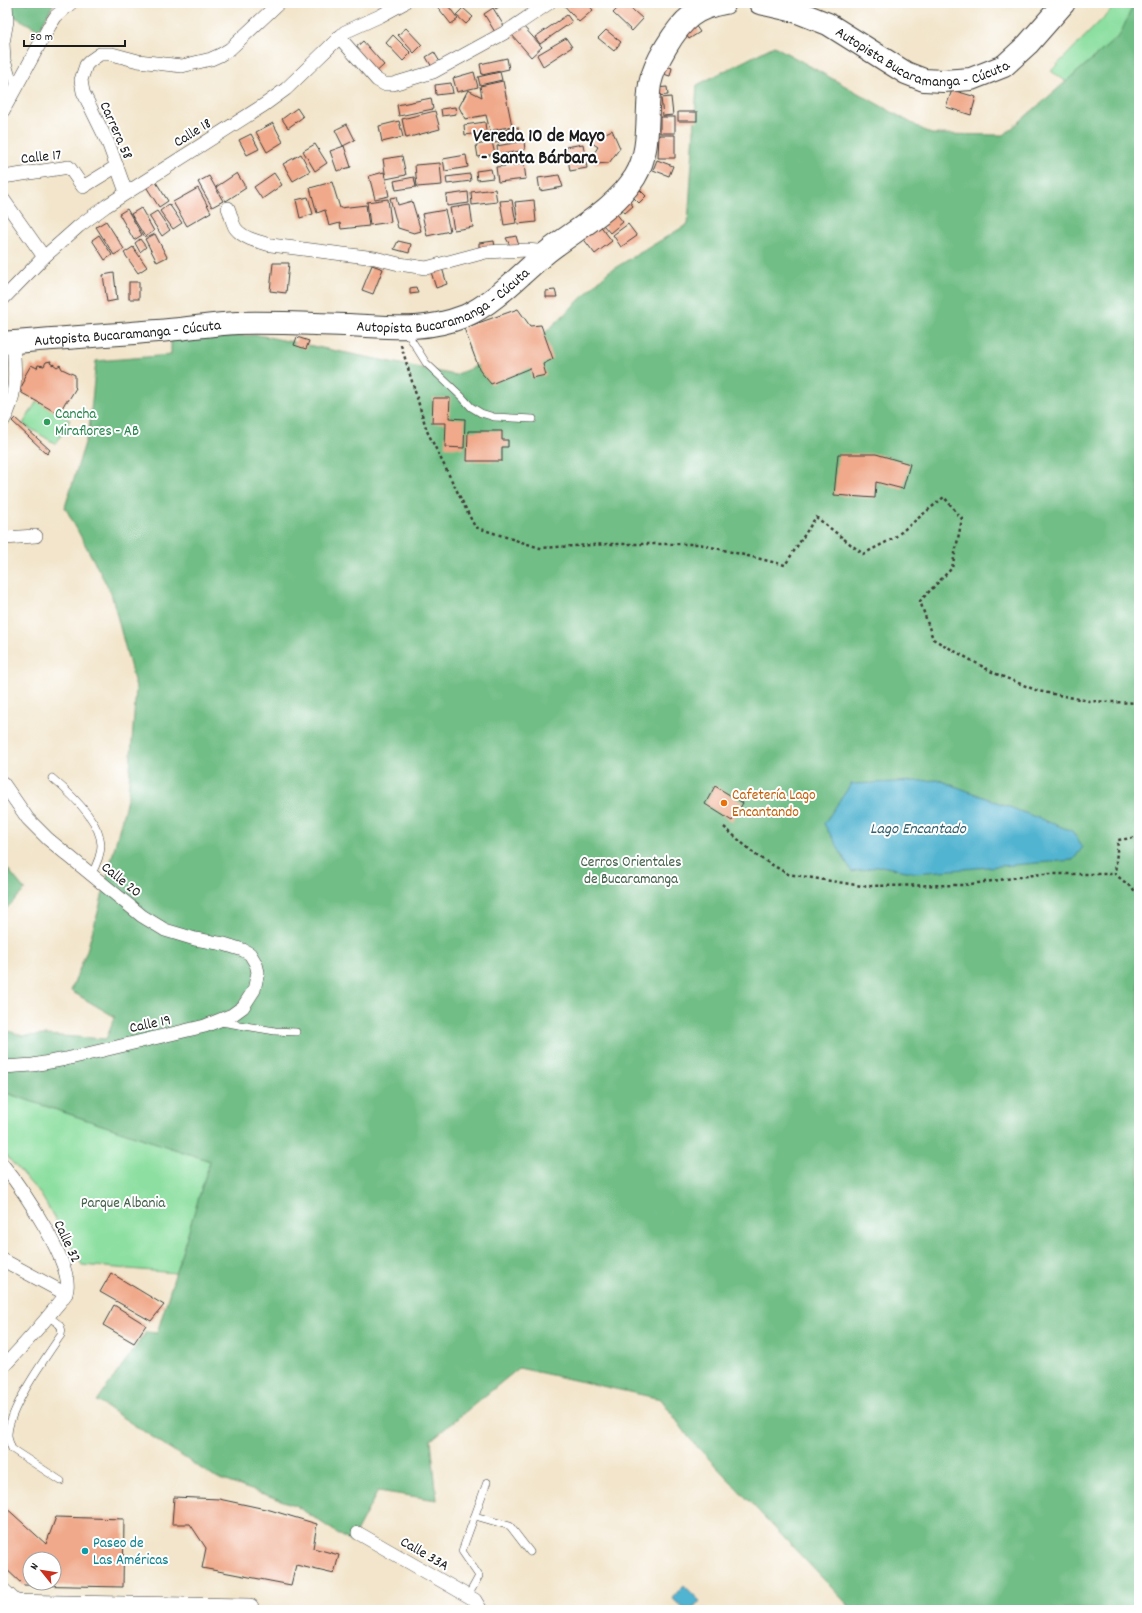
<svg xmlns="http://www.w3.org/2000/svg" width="1142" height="1613" viewBox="0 0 1142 1613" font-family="Dekko,sans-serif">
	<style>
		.green { fill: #8cdfa0; stroke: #547e5e }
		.forest { fill: #71be86; stroke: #466d51 }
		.water { fill: #51b4d0; stroke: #366876 }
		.building { fill: #f0a98a; fill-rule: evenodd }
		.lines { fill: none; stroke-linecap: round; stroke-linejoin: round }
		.service-casing { stroke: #3c3a36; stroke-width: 8 }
		.minor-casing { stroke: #3c3a36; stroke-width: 14 }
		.tertiary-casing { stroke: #3c3a36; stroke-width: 18 }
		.trunk-casing { stroke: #3c3a36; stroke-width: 24 }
		.path { stroke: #3c3a36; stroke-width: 2.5; stroke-dasharray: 3 3; stroke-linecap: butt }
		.service { stroke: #fff; stroke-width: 7 }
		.minor { stroke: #fff; stroke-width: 13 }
		.tertiary { stroke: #fff; stroke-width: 17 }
		.trunk { stroke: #fff; stroke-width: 22 }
		.leisure-dot { fill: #2e9e5b; stroke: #fff; stroke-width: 1.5 }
		.food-dot { fill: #e8710a; stroke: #fff; stroke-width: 1.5 }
		.culture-dot { fill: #0f9aa8; stroke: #fff; stroke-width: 1.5 }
		.labels { text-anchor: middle; stroke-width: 4; stroke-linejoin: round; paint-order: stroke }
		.street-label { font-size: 15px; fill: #1c1c1c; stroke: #fff }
		.leisure-label { font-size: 15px; fill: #27864d; stroke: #fff; text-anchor: start }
		.food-label { font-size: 15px; fill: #c56008; stroke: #fff; text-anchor: start }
		.park-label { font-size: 15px; fill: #43604a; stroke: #fff }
		.culture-label { font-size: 15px; fill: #0d838f; stroke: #fff; text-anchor: start }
		.water-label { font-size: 16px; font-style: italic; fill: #34606d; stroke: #fff }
		.district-label { font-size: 19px; font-weight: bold; fill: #1c1c1c; stroke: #fff }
	</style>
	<rect width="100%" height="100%" fill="#fff"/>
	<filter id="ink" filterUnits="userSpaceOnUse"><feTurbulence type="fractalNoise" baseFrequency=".025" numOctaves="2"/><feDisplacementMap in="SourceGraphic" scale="8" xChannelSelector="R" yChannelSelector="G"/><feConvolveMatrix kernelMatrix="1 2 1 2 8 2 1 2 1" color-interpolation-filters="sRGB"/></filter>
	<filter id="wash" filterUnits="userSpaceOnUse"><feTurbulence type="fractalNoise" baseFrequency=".012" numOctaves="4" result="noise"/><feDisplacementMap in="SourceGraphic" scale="16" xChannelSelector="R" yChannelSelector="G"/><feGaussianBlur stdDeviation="0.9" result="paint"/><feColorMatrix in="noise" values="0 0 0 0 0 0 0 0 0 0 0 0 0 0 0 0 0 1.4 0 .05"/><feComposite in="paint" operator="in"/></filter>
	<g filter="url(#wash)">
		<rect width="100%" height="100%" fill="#f2e5cb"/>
		<g class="green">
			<path d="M1118 3H1139L1118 117 1051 71Z"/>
			<path d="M37 401 70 420 56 444 23 424Z"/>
			<path d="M3 1092 211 1161 176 1273 82 1265 41 1195 3 1152Z"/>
		</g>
		<g class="forest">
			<path d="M9 3H54L39 30 10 14Z"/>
			<path d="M1134 3H1139V1610H845L849 1606 690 1439 661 1399 519 1368 431 1440 437 1500 378 1491 351 1542 295 1505 214 1477 97 1401 146 1332 157 1333 210 1161 3 1092V1029L23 1036 46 1035 106 1039 115 1017 71 991 87 950 98 912 128 795 136 688 111 593 65 507 89 430 96 361 171 355V339L258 335 455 375 538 340 608 272 688 224 697 85 774 46 931 134 1004 135 1120 35Z"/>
			<path d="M3 863 25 890 3 912Z"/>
		</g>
		<g class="water">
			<path d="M939 780 1072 831 1083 847 1073 860 916 873 881 866 852 872 824 824 851 784Z"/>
			<path d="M684 1585 700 1601 692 1610H685L672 1598Z"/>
		</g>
		<g id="blocks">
			<g class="building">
				<path d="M438 3H446L458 19 451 24 436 5Z"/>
				<path d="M492 3H504L496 9Z"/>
				<path d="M562 3H587L593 10 579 22Z"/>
				<path d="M623 3H625L643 19 632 31 613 13Z"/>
				<path d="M463 8 473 17 466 24 456 15Z"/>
				<path d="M493 8 504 26 495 32 484 14Z"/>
				<path d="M567 15 572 22 540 44 535 37Z"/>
				<path d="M693 22 700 32 689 39 682 29Z"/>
				<path d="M523 26 542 47 531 57 512 35Z"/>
				<path d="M406 28 422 45 414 53 398 35Z"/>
				<path d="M606 30 621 42 614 51 598 38Z"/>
				<path d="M393 35 411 53 403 61 386 43Z"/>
				<path d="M566 38 572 47 543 66 537 55Z"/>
				<path d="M363 41 384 65 374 74 353 50Z"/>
				<path d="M434 52 440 62 432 67 426 57Z"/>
				<path d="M507 58 509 69 482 75 480 64Z"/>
				<path d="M663 65 672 68 670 76 660 73Z"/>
				<path d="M474 72 478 87 457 92 453 78Z"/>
				<path d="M500 72 502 80 480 85 478 77Z"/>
				<path d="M503 81 512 126 490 131 486 115 465 119 459 107 468 90 482 97 480 86Z"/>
				<path d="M451 83 453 93 436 95 435 85Z"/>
				<path d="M667 87 668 95 656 96 655 88Z"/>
				<path d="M952 90 976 97 971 115 946 107Z"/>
				<path d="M671 97 673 115 663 116 661 98Z"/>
				<path d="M431 98 433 109 399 116 397 105Z"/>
				<path d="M455 107 456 114 442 116 441 109Z"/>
				<path d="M297 108 303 117 288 128 282 119Z"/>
				<path d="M435 111 440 129 406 138 402 119Z"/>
				<rect x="678" y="112" width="19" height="9"/>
				<rect x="660" y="117" width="15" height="16"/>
				<path d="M399 121 403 137 382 142 379 126Z"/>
				<path d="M485 122 486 132 465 135 464 125Z"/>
				<path d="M273 123 283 142 267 152 256 132Z"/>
				<path d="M347 124 355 140 343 146 335 130Z"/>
				<path d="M518 127 519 138 495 143 493 132Z"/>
				<path d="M612 130 620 148 609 163 595 164 593 155 598 147 589 141Z"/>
				<path d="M251 134 259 149 247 155 239 140Z"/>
				<path d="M659 135H675V158H658Z"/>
				<path d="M524 141 525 150 498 155 497 146Z"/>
				<path d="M492 142 495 154 478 157 476 145Z"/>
				<path d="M315 144 327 163 315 171 303 151Z"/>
				<path d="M583 144 587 168 570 171 566 147Z"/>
				<path d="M344 146 351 167 337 171 330 151Z"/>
				<path d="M301 154 310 171 293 181 283 164Z"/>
				<path d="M466 155 468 167 445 171 443 159Z"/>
				<path d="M402 156 406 175 386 179 383 159Z"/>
				<path d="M657 160 673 166 669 176 653 170Z"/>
				<path d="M440 163 442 185 417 187 415 165Z"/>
				<path d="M524 164 526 179 498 182 496 167Z"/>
				<path d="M491 169 493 178 477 180 476 171Z"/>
				<path d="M384 172 389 196 375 199 369 176Z"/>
				<path d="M237 173 246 188 226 201 216 187Z"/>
				<path d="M274 173 282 185 262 199 254 187Z"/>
				<path d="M470 174 471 181 447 184 446 177Z"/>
				<path d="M559 175 563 187 540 191 538 178Z"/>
				<path d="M209 176 223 201 212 207 198 182Z"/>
				<path d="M414 177 416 187 396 190 394 181Z"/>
				<path d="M154 179 168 201 159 207 145 185Z"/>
				<path d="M332 182 340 208 366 205 369 226 341 229 340 223 329 226 325 210 317 213 310 188Z"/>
				<path d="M637 187 646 196 639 203 630 194Z"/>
				<path d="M198 188 211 212 187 226 173 202Z"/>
				<path d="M495 189 497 202 472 205 471 192Z"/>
				<path d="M468 192 469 203 447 206 446 195Z"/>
				<path d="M308 197 313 214 300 218 296 200Z"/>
				<path d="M396 197 398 205 412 201 421 231 414 233 398 228 390 198Z"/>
				<path d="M626 197 633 206 625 213 617 204Z"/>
				<path d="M388 199 391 222 370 225 367 202Z"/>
				<path d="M512 200 516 223 504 225 500 201Z"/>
				<path d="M534 200 536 222 518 224 515 202Z"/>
				<path d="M169 204 182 223 173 229 160 211Z"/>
				<path d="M470 205 473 227 454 230 450 208Z"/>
				<path d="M141 208 154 231 145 237 131 214Z"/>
				<path d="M612 208 623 222 610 233 598 219Z"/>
				<path d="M127 209 142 235 134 240 119 214Z"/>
				<path d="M445 210 450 231 427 236 422 214Z"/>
				<path d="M157 211 170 230 162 236 149 216Z"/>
				<path d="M596 220 612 241 595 254 579 233Z"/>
				<path d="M106 221 124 249 114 255 96 227Z"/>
				<path d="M628 224 637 236 621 247 613 235Z"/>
				<path d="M155 234 167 257 157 262 145 239Z"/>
				<path d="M99 235 112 255 105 260 92 240Z"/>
				<path d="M516 236 519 246 512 249 506 238Z"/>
				<path d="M140 239 146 247 140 252 135 243Z"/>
				<path d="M398 241 411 244 409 253 394 249Z"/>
				<path d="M494 241 495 247 479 250V243Z"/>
				<path d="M133 247 147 267 138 273 124 253Z"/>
				<path d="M273 263H289L286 293 270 291Z"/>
				<path d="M372 265 383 269 373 294 362 290Z"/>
				<path d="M442 268 447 284 436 288 431 272Z"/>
				<path d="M114 273 117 300 107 302 103 275Z"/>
				<rect x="129" y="282" width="10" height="17"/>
				<path d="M416 287 418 293 410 294V288Z"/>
				<path d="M555 290 557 297H546V291Z"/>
				<path d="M518 309 530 326 541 325 553 359 543 364 546 375 532 378 530 368 491 384 480 371 464 328Z"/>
				<path d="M297 337 309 341 306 349 294 345Z"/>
				<path d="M51 361 50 363 53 365V364L57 367 60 365 62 369 75 375V387L76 388 68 401H66L61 410 67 414 64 417 22 393 20 389 25 380 23 379 31 365 37 368 38 365 44 366 46 362Z"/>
				<path d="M433 398H450L449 418 465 419 464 448 445 447 446 423H432Z"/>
				<path d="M15 418 50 450 47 454 12 421Z"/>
				<path d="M468 431H502V440H508V447H502V461H467Z"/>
				<path d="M838 454H876L910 464 903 489 876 482 875 498 834 495Z"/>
				<path d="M715 786 743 803 732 821 705 804Z"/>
				<path d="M111 1273 164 1305 151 1321 100 1292Z"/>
				<path d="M114 1305 146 1325 134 1343 103 1325Z"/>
				<path d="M174 1497 219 1499 270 1510 317 1524 313 1548 339 1555 334 1574 296 1565 291 1585 202 1568 206 1548 190 1524H172Z"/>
				<path d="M3 1505 46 1544 56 1517 124 1519 123 1587 23 1585 3 1566ZM30 1559H54V1583H30Z"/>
			</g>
		</g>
	</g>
	<g filter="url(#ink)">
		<use href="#blocks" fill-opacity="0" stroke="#3c3a36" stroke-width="1"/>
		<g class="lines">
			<defs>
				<g id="service">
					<path d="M9 3 10 21 6 43 7 60 15 87"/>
					<path d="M406 331 426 363 462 397 471 407 481 413 494 417 533 419"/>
					<path d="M52 778C70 793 100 821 101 845 101 856 96 866 91 875"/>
					<path d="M221 1022 275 1031 296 1032"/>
					<path d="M48 1317C56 1322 64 1325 61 1335 46 1357 9 1408 8 1434 8 1440 10 1444 12 1449L61 1481"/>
					<path d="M475 1516 510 1526 530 1552"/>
					<path d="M468 1596 479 1576 462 1551 487 1482"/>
				</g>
				<g id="minor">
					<path d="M339 37 377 80 384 84H393L433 72 506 32 549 3"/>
					<path d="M3 111 50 25 56 16 71 3"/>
					<path d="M3 177 69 167 83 187 117 166"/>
					<path d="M126 192 109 145 83 92 81 80 86 65 90 61 100 54H112L138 61 182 66 211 59 220 55 230 49 279 3"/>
					<path d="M3 199 44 257"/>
					<path d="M228 208C231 214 232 224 236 229 244 239 260 242 271 245L375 258 399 264 426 268 486 252 527 250 547 252"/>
					<path d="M3 299 44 257 79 226 106 206 264 105 286 89 345 32 380 16 404 3"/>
					<path d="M3 421C18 397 15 369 13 342"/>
					<path d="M3 538 36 536"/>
					<path d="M3 783 28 819 48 839 142 916 165 930 195 939 224 944 243 950 250 954 256 964 258 972 254 990 243 1007 232 1015 205 1026 66 1059 33 1065 3 1067"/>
					<path d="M3 1165C20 1186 77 1268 66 1293 64 1298 59 1303 55 1308 39 1328 21 1348 3 1367"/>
					<path d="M3 1260 66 1294"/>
					<path d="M358 1533 475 1600 481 1610"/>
					<path d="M3 1589 18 1603V1609"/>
				</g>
				<path id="tertiary" d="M3 1603 250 1607V1610"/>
				<g id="trunk">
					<path id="s1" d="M760 3 795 11 828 24 906 73 924 80 943 81 971 79 1004 66 1028 44 1064 3"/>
					<path id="s2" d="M3 343C58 338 114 335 169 330 192 328 214 324 237 323 274 322 312 324 349 325 392 327 424 332 465 316 493 304 522 273 546 253 576 229 614 210 635 177 652 149 645 116 650 84 654 64 675 28 691 16 700 9 713 5 725 3"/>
				</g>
			</defs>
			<use href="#service" class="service-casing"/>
			<use href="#minor" class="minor-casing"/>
			<use href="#tertiary" class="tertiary-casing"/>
			<use href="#trunk" class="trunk-casing"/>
			<g class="path">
				<path d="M401 345 427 431 475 527 540 548 609 544H699L785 565 816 517 863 554 894 538 944 497 962 519 952 568 920 601 933 639 994 673 1038 691 1089 701 1139 703"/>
				<path d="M724 827 757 856 788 874 862 886 964 885 1041 874H1115"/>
				<path d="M1139 837 1118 840 1115 874 1139 894"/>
			</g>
			<use href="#service" class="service"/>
			<use href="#minor" class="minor"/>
			<use href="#tertiary" class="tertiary"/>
			<use href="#trunk" class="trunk"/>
		</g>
	</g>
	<circle class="leisure-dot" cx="47" cy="422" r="4"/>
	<circle class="food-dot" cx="724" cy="803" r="4"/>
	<circle class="culture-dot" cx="85" cy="1551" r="4"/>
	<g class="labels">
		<g class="street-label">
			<text dy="5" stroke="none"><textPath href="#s1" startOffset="176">Autopista Bucaramanga - Cúcuta</textPath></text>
			<text transform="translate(117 130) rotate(66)" y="5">Carrera 58</text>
			<text transform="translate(192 132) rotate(-32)" y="5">Calle 18</text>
			<text transform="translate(41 156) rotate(-6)" y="5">Calle 17</text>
			<text dy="5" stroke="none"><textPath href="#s2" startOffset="448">Autopista Bucaramanga - Cúcuta</textPath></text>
			<text dy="5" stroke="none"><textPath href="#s2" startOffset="125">Autopista Bucaramanga - Cúcuta</textPath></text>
			<text transform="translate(122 879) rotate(39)" y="5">Calle 20</text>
			<text transform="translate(150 1023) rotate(-12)" y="5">Calle 19</text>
			<text transform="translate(68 1241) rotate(65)" y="5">Calle 32</text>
			<text transform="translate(425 1553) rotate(30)" y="5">Calle 33A</text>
		</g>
		<g class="leisure-label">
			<text x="55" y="418">Cancha<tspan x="55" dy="17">Miraflores - AB</tspan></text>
		</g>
		<g class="food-label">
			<text x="732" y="799">Cafetería Lago<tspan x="732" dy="17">Encantando</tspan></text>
		</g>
		<g class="park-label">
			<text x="631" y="866">Cerros Orientales<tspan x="631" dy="17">de Bucaramanga</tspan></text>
			<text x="123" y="1207">Parque Albania</text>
		</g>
		<g class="culture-label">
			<text x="93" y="1547">Paseo de<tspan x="93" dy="17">Las Américas</tspan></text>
		</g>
		<g class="water-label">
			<text x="918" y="833">Lago Encantado</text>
		</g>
		<g class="district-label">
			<text x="539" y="141">Vereda 10 de Mayo<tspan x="539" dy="22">- Santa Bárbara</tspan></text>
		</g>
	</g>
	<rect width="1142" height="1613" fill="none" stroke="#fff" stroke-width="16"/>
	<g transform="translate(42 1571) rotate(300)"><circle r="19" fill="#ffffff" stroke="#a4a4a4"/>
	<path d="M0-3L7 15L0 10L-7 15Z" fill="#c8321e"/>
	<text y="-6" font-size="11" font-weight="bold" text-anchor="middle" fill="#1c1c1c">N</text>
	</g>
	<path d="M24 40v6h101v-6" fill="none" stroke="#1c1c1c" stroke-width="2"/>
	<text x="30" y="40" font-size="12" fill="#1c1c1c" stroke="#ffffff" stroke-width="3" paint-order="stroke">50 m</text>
</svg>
